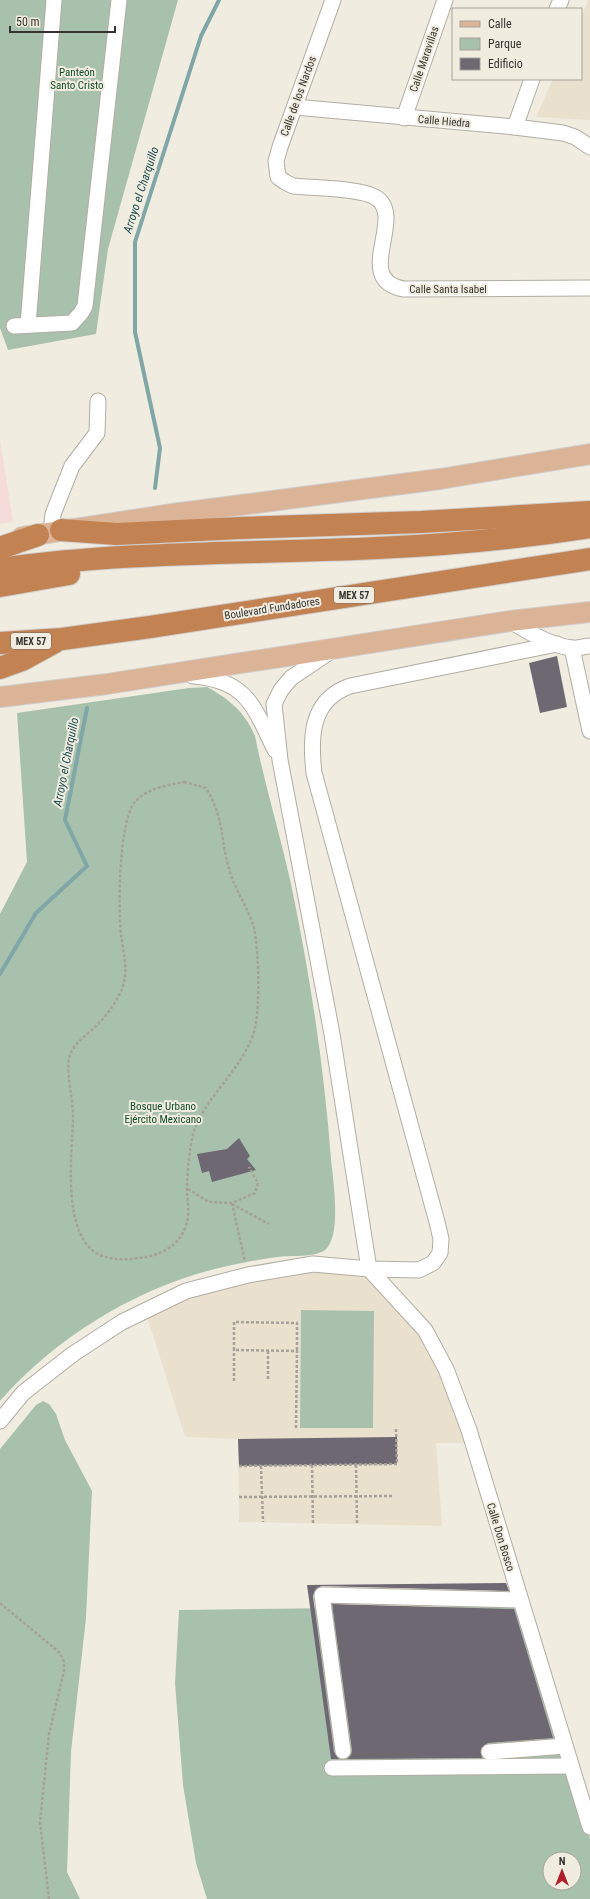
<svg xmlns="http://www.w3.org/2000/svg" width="590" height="1899" viewBox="0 0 590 1899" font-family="'Roboto Condensed',sans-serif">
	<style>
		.built { fill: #e9e1ce }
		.industrial { fill: #f6dbdb }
		.green { fill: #a8c1ad; fill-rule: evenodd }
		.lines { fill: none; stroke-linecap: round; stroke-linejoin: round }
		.stream { stroke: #80a7a8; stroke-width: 4 }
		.building { fill: #6d6872 }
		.minor-casing { stroke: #b2ada2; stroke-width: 17 }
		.major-casing { stroke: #cfcecd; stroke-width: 22 }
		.highway-casing { stroke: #cfcecd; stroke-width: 24 }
		.path { stroke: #a5a198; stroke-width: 2.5; stroke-dasharray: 3 2; stroke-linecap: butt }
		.minor { stroke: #fff; stroke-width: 15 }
		.major { stroke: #dbb497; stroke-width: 20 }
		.highway { stroke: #c38252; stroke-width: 22 }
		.labels { text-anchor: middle; stroke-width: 4; stroke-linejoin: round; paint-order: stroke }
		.shield { fill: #f1ece0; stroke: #6e6b65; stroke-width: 1 }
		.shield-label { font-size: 10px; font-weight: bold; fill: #363430 }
		.street-label { font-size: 11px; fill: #363430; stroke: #f1ece0 }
		.park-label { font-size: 11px; fill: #104e28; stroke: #f1ece0 }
		.water-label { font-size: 12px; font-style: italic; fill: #1b4d50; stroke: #f1ece0 }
	</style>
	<rect width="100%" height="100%" fill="#f1ece0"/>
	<g class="built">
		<path d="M588 0H590V120L536 117 553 79H581V17Z"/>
		<path d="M287 1268 369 1269 425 1330 473 1443H436L442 1526 239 1522 238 1439 185 1437 145 1310Z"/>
	</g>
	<path class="industrial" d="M0 440 13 522 0 524Z"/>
	<g class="green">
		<path d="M0 0H178L108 249 96 334 8 350 0 328Z"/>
		<path d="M207 687C229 699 245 712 255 736 265 786 280 834 291 884 310 975 324 1066 331 1159 333 1179 342 1237 325 1250 313 1258 291 1255 277 1257 262 1259 247 1262 232 1265 144 1283 59 1334 0 1401V914L27 862 17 713 189 688Z"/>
		<path d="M301 1310 374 1311 373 1428H300Z"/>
		<path d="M43 1401 49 1404 56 1414 65 1440 92 1491 86 1618 71 1752 67 1872 80 1899H0V1449L36 1405Z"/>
		<path d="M518 1606 590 1839V1899H207L196 1863 183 1785 175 1683 179 1610ZM550 1859H574V1883H550Z"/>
	</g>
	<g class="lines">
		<g class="stream">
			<path d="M155 488 160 448 135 332V242L201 36 219 0"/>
			<path d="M0 974 36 913 87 866 65 820 87 708"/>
		</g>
	</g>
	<g class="building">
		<path d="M557 656 567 707 540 713 529 663Z"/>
		<path d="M239 1138 250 1156 247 1159 256 1170 212 1182 209 1171 202 1173 197 1154 227 1149Z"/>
		<path d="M397 1437V1464L239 1466 238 1439Z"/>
		<path d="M506 1583 509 1591 322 1586 317 1588 313 1596 334 1752 339 1759H331L307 1585Z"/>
		<path d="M332 1604 514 1609 553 1738 488 1743 481 1748 482 1758 347 1759 351 1755 352 1750Z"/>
	</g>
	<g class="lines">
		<defs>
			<g id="minor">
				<path d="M333 0 280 147 276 161 278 177 285 182 293 186C313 188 360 188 375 197 408 216 351 280 404 289L590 288"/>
				<path d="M557 9 561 0"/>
				<path d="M295 107 515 127 563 133 575 137 590 147"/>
				<path d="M404 118 445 0"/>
				<path d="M515 127 532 79"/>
				<path d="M28 325 54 0"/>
				<path d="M14 326 72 323 81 313 85 306 119 0"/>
				<path d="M51 532 53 514 72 466 97 433 98 401"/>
				<path d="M510 621C529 632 549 645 571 648 577 649 584 646 590 646"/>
				<path d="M572 648 590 731"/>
				<path d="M331 651 291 678 281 690 274 704 280 760 332 1034 369 1269"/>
				<path d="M193 676C247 680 254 707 275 750"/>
				<path d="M369 1269 425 1330 446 1369 469 1430 590 1827"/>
				<path d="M0 1421 23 1393 73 1354 122 1322 186 1291 248 1275 313 1264 369 1269 419 1270 433 1263 440 1253 441 1239 437 1222 314 773C310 738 310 700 350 686L557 644"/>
				<path d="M343 1751 322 1595 520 1600"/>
				<path d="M489 1752 565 1746"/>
				<path d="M332 1768 571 1766"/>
			</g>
			<g id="major">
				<path d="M22 537 172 514 440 479 590 454"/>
				<path d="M0 697 107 684 510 621 590 612"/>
			</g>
			<g id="highway">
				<path d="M61 530 117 534 240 528 421 522 590 512"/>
				<path d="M0 548 38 535"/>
				<path d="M0 569C124 551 251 554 377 548 448 545 519 538 590 527"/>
				<path d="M0 586 69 574"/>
				<path d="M0 643 62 639 150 627 590 559"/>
				<path d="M0 668 22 660 55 642"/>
			</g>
		</defs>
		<use href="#minor" class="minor-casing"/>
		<use href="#major" class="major-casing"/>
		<use href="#highway" class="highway-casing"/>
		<g class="path">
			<path d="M184 782 206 788C225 819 220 841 230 872 236 892 249 909 254 928 259 952 260 1005 255 1028 252 1042 243 1056 235 1068 221 1087 204 1106 195 1128 189 1146 188 1169 187 1188 187 1198 189 1207 188 1216 185 1243 163 1256 138 1258 125 1260 113 1260 100 1255 61 1237 72 1154 73 1120 74 1102 66 1074 69 1059 71 1045 87 1035 97 1025 107 1015 116 1003 122 989 129 970 123 953 121 934 118 908 119 823 134 803 145 789 167 785 184 782Z"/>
			<path d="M188 1189 209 1202 232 1203 255 1193 258 1183 249 1167"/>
			<path d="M232 1203 245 1262"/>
			<path d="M232 1204 269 1224"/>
			<path d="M268 1351V1381"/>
			<path d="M234 1381V1350"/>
			<path d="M296 1428 297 1351 234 1350V1322L297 1323V1351"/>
			<path d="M312 1465 313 1523"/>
			<path d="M356 1465 357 1524"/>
			<path d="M239 1466 397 1464 396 1429"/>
			<path d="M261 1466 263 1522"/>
			<path d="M239 1497 394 1496"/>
			<path d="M0 1603 60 1653 64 1662V1671L49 1734 40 1822 49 1899"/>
		</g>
		<use href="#minor" class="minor"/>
		<use href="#major" class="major"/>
		<use href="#highway" class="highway"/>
	</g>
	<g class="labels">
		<g class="shield">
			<rect x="334" y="587" width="40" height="16" rx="3"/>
			<rect x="11" y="633" width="40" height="16" rx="3"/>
		</g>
		<g class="shield-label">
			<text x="354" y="599">MEX 57</text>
			<text x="31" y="645">MEX 57</text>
		</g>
		<g class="street-label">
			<text transform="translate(424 59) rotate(-71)" y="4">Calle Maravillas</text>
			<text transform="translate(298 96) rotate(-70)" y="4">Calle de los Nardos</text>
			<text transform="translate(444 121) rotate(5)" y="4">Calle Hiedra</text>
			<text x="448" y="293">Calle Santa Isabel</text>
			<text transform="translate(272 608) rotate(-9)" y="4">Boulevard Fundadores</text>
			<text transform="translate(501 1537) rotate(73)" y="4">Calle Don Bosco</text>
		</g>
		<g class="park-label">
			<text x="77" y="76">Panteón<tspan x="77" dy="13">Santo Cristo</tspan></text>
			<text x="163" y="1110">Bosque Urbano<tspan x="163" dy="13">Ejército Mexicano</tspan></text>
		</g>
		<g class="water-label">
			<text transform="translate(141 190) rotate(-72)" y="4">Arroyo el Charquillo</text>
			<text transform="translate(66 762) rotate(-79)" y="4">Arroyo el Charquillo</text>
		</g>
	</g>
	<rect x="452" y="8" width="130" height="72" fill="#f1ece0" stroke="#a6a29a"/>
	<rect x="460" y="21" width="20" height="6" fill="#dbb497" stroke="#a6a29a"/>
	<text x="488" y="28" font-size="12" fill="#363430">Calle</text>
	<rect x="460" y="38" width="20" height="12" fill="#a8c1ad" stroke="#a6a29a"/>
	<text x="488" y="48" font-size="12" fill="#363430">Parque</text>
	<rect x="460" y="58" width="20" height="12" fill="#6d6872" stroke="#a6a29a"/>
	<text x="488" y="68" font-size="12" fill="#363430">Edificio</text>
	<g transform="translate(562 1871)"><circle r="19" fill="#f1ece0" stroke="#a6a29a"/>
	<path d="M0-3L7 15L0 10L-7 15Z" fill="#b11e29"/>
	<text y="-6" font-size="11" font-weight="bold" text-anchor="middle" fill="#363430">N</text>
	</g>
	<path d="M10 26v6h105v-6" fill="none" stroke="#363430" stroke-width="2"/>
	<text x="16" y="26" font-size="12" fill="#363430" stroke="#f1ece0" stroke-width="3" paint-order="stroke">50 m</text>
</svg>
